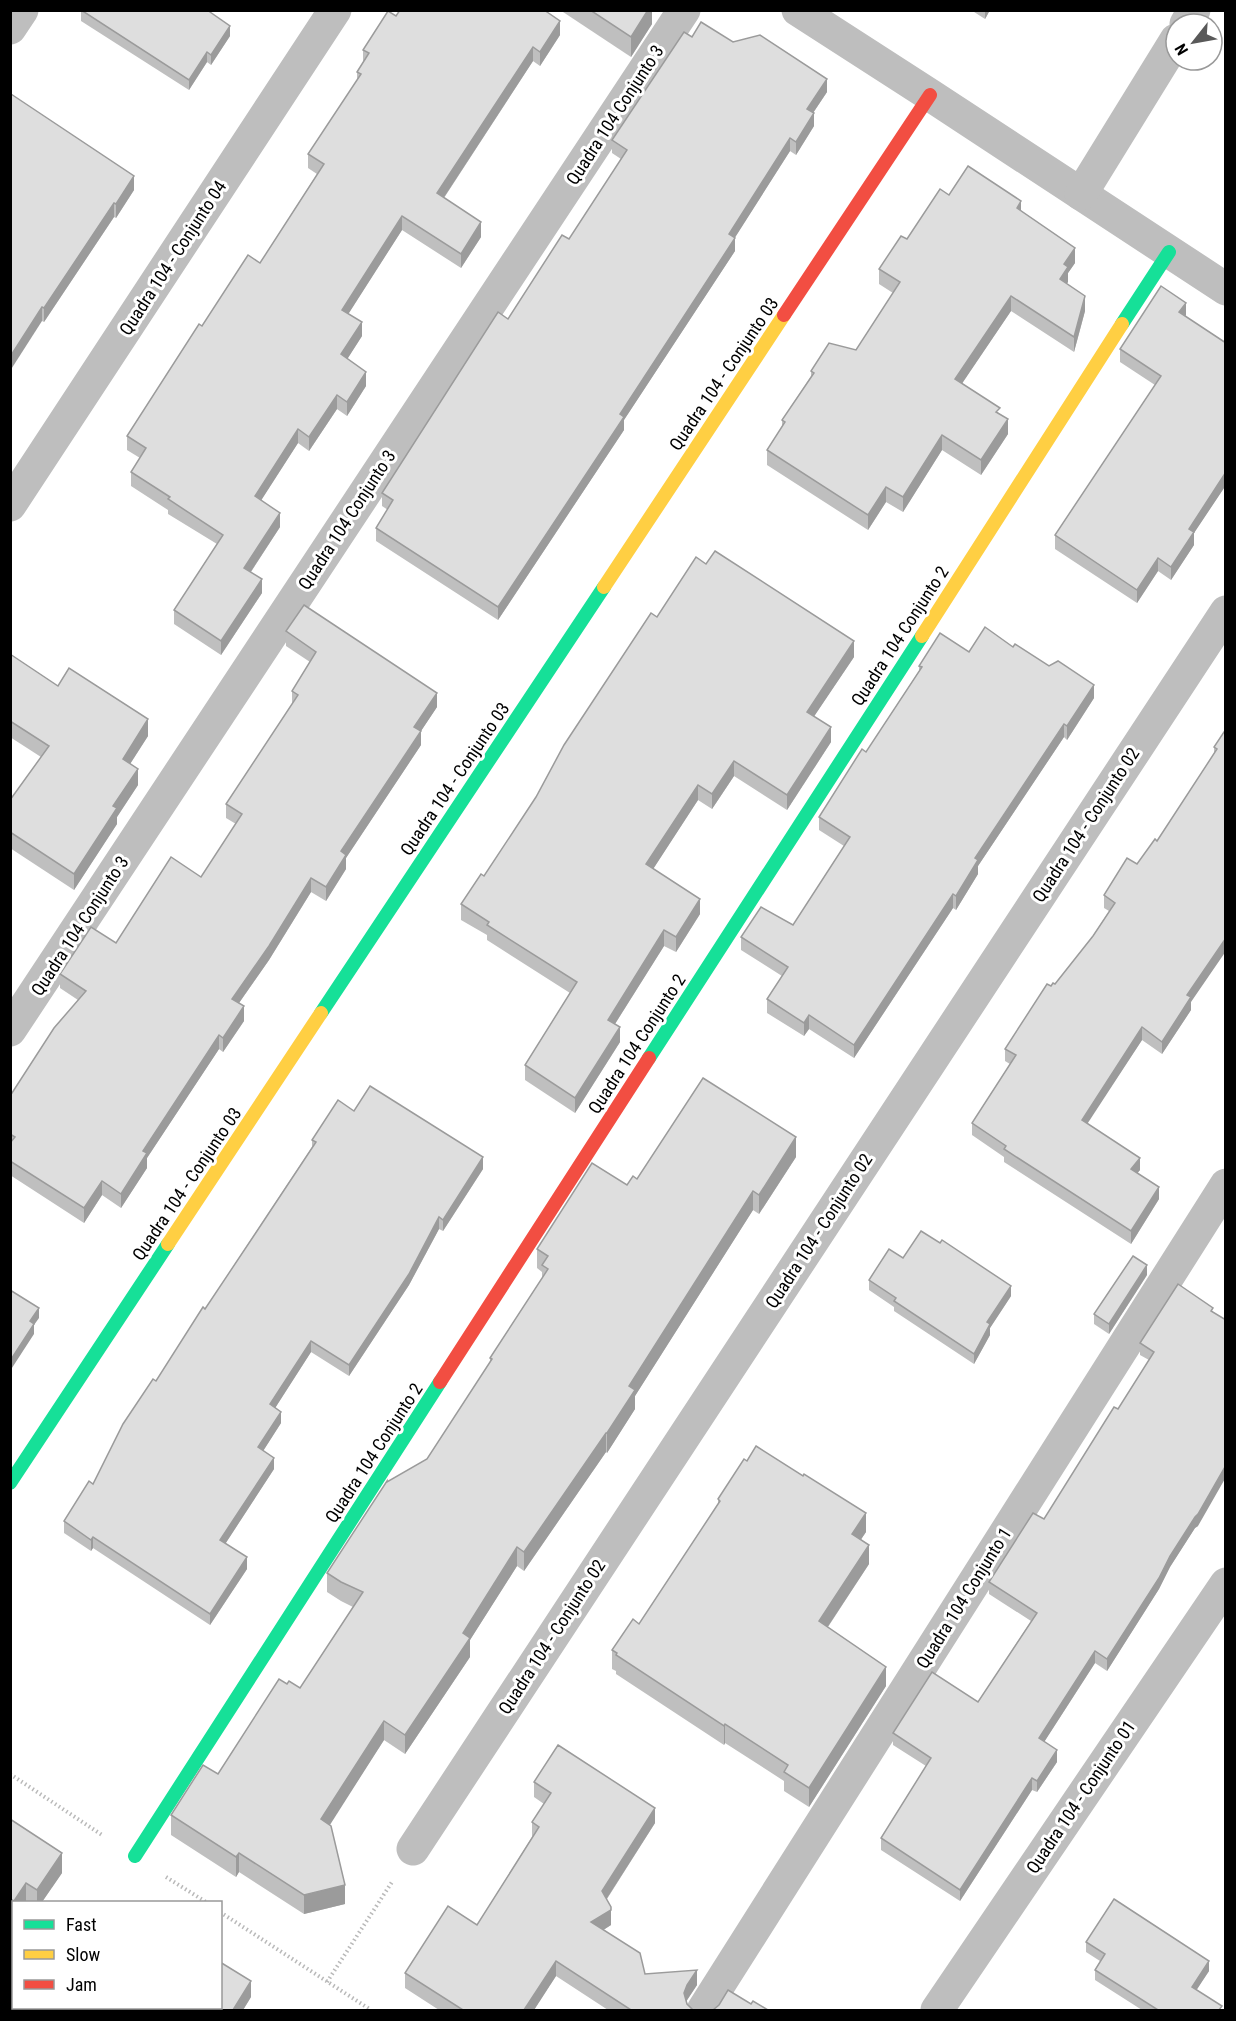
<svg xmlns="http://www.w3.org/2000/svg" width="1236" height="2021" viewBox="0 0 1236 2021" font-family="'Roboto Condensed',sans-serif">
	<style>
		.lines { fill: none; stroke-linecap: round; stroke-linejoin: round }
		.path { stroke: #b9b9b9; stroke-width: 4; stroke-dasharray: 1.5 3; stroke-linecap: butt }
		.street { stroke: #bebebe; stroke-width: 33 }
		.fast { stroke: #16e098; stroke-width: 14 }
		.slow { stroke: #ffcf43; stroke-width: 14 }
		.jam { stroke: #f24e42; stroke-width: 14 }
		.wall { fill: #bfbfbf }
		.shaded-wall { fill: #9b9b9b }
		.building { fill: #dedede; stroke: #9b9b9b; stroke-width: 1.5 }
		.labels { text-anchor: middle; stroke-width: 6; stroke-linejoin: round; paint-order: stroke }
		.street-label { font-size: 18px; fill: #000; stroke: #fff }
	</style>
	<rect width="100%" height="100%" fill="#fff"/>
	<g class="lines">
		<g class="path">
			<path d="M10 1774 102 1835"/>
			<path d="M166 1877 206 1902"/>
			<path d="M220 1912 371 2010"/>
			<path d="M327 1982 392 1882"/>
		</g>
		<g class="street">
			<path d="M798 10 930 95 1226 289"/>
			<path d="M1186 24 1194 10"/>
			<path d="M10 28 22 10"/>
			<path d="M1081 194 1176 40"/>
			<path d="M10 505 335 10"/>
			<path d="M10 1030 684 10"/>
			<path d="M413 1849 1226 612"/>
			<path d="M10 2008 14 2003"/>
			<path d="M703 2010 1226 1185"/>
			<path d="M937 2010 1226 1584"/>
		</g>
		<g class="fast">
			<path d="M1122 324 1169 252"/>
			<path d="M321 1013 604 587"/>
			<path d="M649 1058 922 636"/>
			<path d="M10 1483 168 1244"/>
			<path d="M135 1856 440 1382"/>
		</g>
		<g class="slow">
			<path d="M604 587 784 315"/>
			<path d="M922 636 1122 324"/>
			<path d="M168 1244 321 1013"/>
		</g>
		<g class="jam">
			<path d="M784 315 930 95"/>
			<path d="M440 1382 649 1058"/>
		</g>
	</g>
	<g class="wall">
		<path d="M81 10 230 36 211 65 207 62 189 90 81 21Z"/>
		<path d="M560 10H652V24L631 57Z"/>
		<path d="M971 10H990L985 19Z"/>
		<path d="M396 16 560 35 540 66 533 61 444 198 481 237 461 268 402 230 348 314 362 336 347 359 366 386 347 416 337 409 309 451 298 443 261 500 280 527 251 572 262 593 221 655 174 624V610L217 544 168 514V510L131 486V472L140 458 127 450V436L202 326 260 263 317 174 308 168V154L357 81V72L363 62V50Z"/>
		<path d="M692 37 733 42 827 92 813 113 814 126 796 155 790 151 735 237V251L624 420V430L498 620 376 541V528L388 510 382 506V493L508 319 569 239 621 159 612 153V140Z"/>
		<path d="M10 96 134 190 116 218 114 217 44 322 42 321Z"/>
		<path d="M949 195 1021 211 1075 263 1068 273V282L1066 284 1085 311 1074 352 1011 311 962 383 1000 414 1008 434 981 475 942 450 903 512 886 502 868 530 767 465V450L782 427V420L811 376V371L856 350 893 293 879 284V269Z"/>
		<path d="M1185 316 1226 343V485L1194 533V545L1171 580 1158 571 1137 603 1055 549V535L1155 385 1120 362V349Z"/>
		<path d="M706 564 854 657 814 716 831 742 787 810 734 776 712 809 698 800 653 869 700 914 676 952 664 946 615 1024 620 1042 575 1113 525 1080V1065L570 993 487 940V935L461 920V904L484 876 657 617Z"/>
		<path d="M286 631 437 707 421 731V745L346 858V869L326 901 311 892 269 960 239 1003 244 1021 223 1052 219 1049 147 1158V1168L121 1208 102 1195 84 1223 10 1175V1096L78 1000 60 988V974L116 943 201 877 236 824 226 818V804L292 705V691L310 662 286 646Z"/>
		<path d="M1013 647 1094 698 1067 740 1064 737 978 866V874L956 910 953 908 854 1058 809 1029 804 1036 767 1013V999L782 976 741 950V937L793 925 844 846 819 830V817L866 752 919 671V666L969 652Z"/>
		<path d="M10 654 58 686 148 736 130 764 138 785 117 817V824L74 890 10 848V800L41 757 10 737Z"/>
		<path d="M1226 729 1191 1002V1010L1162 1054 1142 1040 1087 1123 1140 1170 1137 1173 1159 1199 1131 1244 1004 1162V1157L972 1135V1123L1010 1064 1005 1061V1049L1051 986 1055 984 1093 936 1109 911 1104 908V895L1137 864 1157 841 1214 754V747Z"/>
		<path d="M354 1111 483 1169 443 1231 439 1229 409 1285 349 1376 311 1352 275 1408 281 1423 263 1451 274 1469 225 1544 247 1569 210 1625 93 1548 91 1551 64 1533V1521L93 1484 156 1381 205 1309 312 1147V1140Z"/>
		<path d="M796 1157 759 1214 753 1210 635 1396V1409L607 1453 606 1452 524 1571 517 1566 470 1640V1657L405 1754 384 1740 329 1825 345 1904 304 1914 239 1872 236 1877 171 1835V1815L218 1774 287 1684 300 1688 353 1607 341 1601 327 1592V1573L387 1482 427 1459 490 1363V1358L542 1278V1272L537 1268V1249L637 1179Z"/>
		<path d="M903 1258 1011 1296 990 1328V1335L974 1364 894 1311V1307L869 1290V1280Z"/>
		<path d="M1147 1275 1109 1334 1094 1324V1314Z"/>
		<path d="M1178 1284 1198 1526 1195 1528 1170 1567 1159 1589 1107 1671 1095 1663 1044 1742 1057 1762 1037 1792 1032 1790 960 1901 881 1850V1838L926 1766 893 1745V1733L978 1702 1031 1621 989 1594V1582L1044 1519 1118 1409 1149 1360 1140 1355V1343Z"/>
		<path d="M718 1499 866 1532 861 1539 869 1564 828 1627 886 1686 809 1807 784 1791V1781L725 1743 724 1745 616 1674V1671L612 1669V1650L639 1624 718 1504Z"/>
		<path d="M534 1782 655 1823 607 1899 611 1922V1925L603 1930 645 1974 697 1985 686 2002 693 2010H608L556 1976 534 2010H439L405 1988V1973L477 1925 532 1837V1822L544 1804 534 1797Z"/>
		<path d="M10 1819 62 1873 42 1902H14V1921L10 1919Z"/>
		<path d="M1086 1942 1209 1971 1196 1990 1222 2010H1142L1095 1980V1970L1100 1961 1086 1952Z"/>
		<path d="M251 1997 243 2010H155L150 2007H220Z"/>
	</g>
	<g class="shaded-wall">
		<path d="M648 10H652V24L631 57V37Z"/>
		<path d="M985 10H990L985 19Z"/>
		<path d="M560 21V35L540 66V52Z"/>
		<path d="M230 26V36L211 65V55Z"/>
		<path d="M533 47V61L437 208V193Z"/>
		<path d="M207 52V62L189 90V80Z"/>
		<path d="M827 79V92L807 122V109Z"/>
		<path d="M814 113V126L796 155V142Z"/>
		<path d="M790 138V151L729 247V234Z"/>
		<path d="M134 176V190L116 218V204Z"/>
		<path d="M1021 201V216L1017 208Z"/>
		<path d="M114 203V217L44 322V308Z"/>
		<path d="M402 216V230L342 324V310Z"/>
		<path d="M481 222V237L461 268V254Z"/>
		<path d="M735 238V251L624 420V430L498 620V607L620 414Z"/>
		<path d="M1075 248V263L1068 273V282L1060 294V279L1064 264Z"/>
		<path d="M1011 296V311L955 394V379Z"/>
		<path d="M1085 296V311L1074 352V337Z"/>
		<path d="M1186 303V316L1179 312Z"/>
		<path d="M42 307V321L10 371V357Z"/>
		<path d="M362 322V336L341 369V354Z"/>
		<path d="M366 372V386L347 416V402Z"/>
		<path d="M337 395V409L309 451V437Z"/>
		<path d="M1008 419V434L981 475V460Z"/>
		<path d="M298 429V443L255 510V496Z"/>
		<path d="M942 435V450L903 512V497Z"/>
		<path d="M1226 472V485L1194 533V545L1171 580V567L1189 529Z"/>
		<path d="M886 487V502L868 530V515Z"/>
		<path d="M280 513V527L244 582V568Z"/>
		<path d="M1158 558V571L1137 603V590Z"/>
		<path d="M262 579V593L221 655V641Z"/>
		<path d="M854 641V657L807 727V712Z"/>
		<path d="M1094 685V698L1067 740V726Z"/>
		<path d="M437 693V707L421 731V745L346 858V869L326 901V887L341 851 414 727Z"/>
		<path d="M148 719V736L123 775V759Z"/>
		<path d="M1064 724V737L978 866V874L956 910V896L975 858Z"/>
		<path d="M831 727V742L787 810V795Z"/>
		<path d="M734 761V776L712 809V794Z"/>
		<path d="M138 769V785L117 817V824L74 890V874L113 806Z"/>
		<path d="M698 785V800L646 880V864Z"/>
		<path d="M311 878V892L269 960 232 1013V999Z"/>
		<path d="M953 894V908L854 1058V1045Z"/>
		<path d="M700 899V914L676 952V937Z"/>
		<path d="M664 930V946L608 1035V1020Z"/>
		<path d="M1226 938V951L1191 1002V1010L1162 1054V1042L1187 995Z"/>
		<path d="M244 1006V1021L223 1052V1038Z"/>
		<path d="M809 1015V1029L804 1036V1023Z"/>
		<path d="M620 1027V1042L575 1113V1098Z"/>
		<path d="M1142 1027V1040L1082 1132V1120Z"/>
		<path d="M219 1035V1049L147 1158V1168L121 1208V1194L143 1151Z"/>
		<path d="M796 1137V1157L759 1214V1195Z"/>
		<path d="M483 1157V1169L443 1231V1220Z"/>
		<path d="M1140 1158V1170L1131 1181V1169Z"/>
		<path d="M102 1181V1195L84 1223V1208Z"/>
		<path d="M1159 1187V1199L1131 1244V1231Z"/>
		<path d="M753 1191V1210L635 1396V1409L607 1453V1433L629 1386Z"/>
		<path d="M439 1217V1229L409 1285 349 1376V1365Z"/>
		<path d="M1147 1265V1275L1109 1334V1324Z"/>
		<path d="M1011 1286V1296L990 1328V1335L974 1364V1354L987 1322Z"/>
		<path d="M39 1308V1318L34 1325V1334L10 1371V1361L30 1321Z"/>
		<path d="M311 1341V1352L270 1416V1404Z"/>
		<path d="M281 1412V1423L258 1459V1447Z"/>
		<path d="M606 1433V1452L524 1571V1552Z"/>
		<path d="M274 1458V1469L220 1552V1540Z"/>
		<path d="M1226 1465V1477L1198 1526 1195 1528 1170 1567 1159 1589 1107 1671V1659Z"/>
		<path d="M866 1513V1532L852 1553V1534Z"/>
		<path d="M93 1537V1548L91 1551V1540Z"/>
		<path d="M869 1545V1564L819 1640V1621Z"/>
		<path d="M517 1547V1566L470 1640V1657L405 1754V1735L463 1633Z"/>
		<path d="M247 1557V1569L210 1625V1614Z"/>
		<path d="M1095 1651V1663L1039 1750V1738Z"/>
		<path d="M886 1667V1686L809 1807V1788Z"/>
		<path d="M384 1721V1740L321 1839V1819Z"/>
		<path d="M725 1724V1743L724 1745V1726Z"/>
		<path d="M1057 1750V1762L1037 1792V1781Z"/>
		<path d="M1032 1778V1790L960 1901V1890Z"/>
		<path d="M655 1808V1823L602 1906V1891Z"/>
		<path d="M62 1853V1873L42 1902H37V1890Z"/>
		<path d="M239 1853V1872L236 1877V1857Z"/>
		<path d="M26 1883V1902H14V1901Z"/>
		<path d="M345 1885V1904L304 1914V1895Z"/>
		<path d="M611 1907V1925L591 1938V1922Z"/>
		<path d="M556 1961V1976L534 2010H524Z"/>
		<path d="M1209 1961V1971L1192 1997V1987Z"/>
		<path d="M697 1970V1985L687 2000 684 2009V1993L687 1985Z"/>
		<path d="M251 1981V1997L243 2010H233Z"/>
	</g>
	<g class="building">
		<path d="M81 10H207L230 26 211 55 207 52 189 80Z"/>
		<path d="M400 10H544L560 21 540 52 533 47 437 193 481 222 461 254 402 216 342 310 362 322 341 354 366 372 347 402 337 395 309 437 298 429 255 496 280 513 244 568 262 579 221 641 174 610 223 535 168 499 170 497 131 472 146 448 127 436 199 324 202 326 248 255 260 263 324 164 308 154 361 74 357 72 369 53 363 50 388 11 396 16Z"/>
		<path d="M590 10H648L631 37Z"/>
		<path d="M701 22 733 42 760 35 827 79 807 109 814 113 796 142 790 138 729 234 735 238 620 414 624 417 498 607 376 528 393 500 382 493 498 312 508 319 562 235 569 239 627 150 612 140 684 32 692 37Z"/>
		<path d="M11 94 134 176 116 204 114 203 44 308 42 307 10 357V96Z"/>
		<path d="M968 166 1021 201 1017 208 1075 248 1064 264 1068 267 1060 279 1085 296 1074 337 1011 296 955 379 1000 408 996 412 1008 419 981 460 942 435 903 497 886 487 868 515 767 450 785 422 782 420 814 373 811 371 829 343 856 350 900 282 879 269 901 236 907 239 940 189 949 195Z"/>
		<path d="M1161 286 1186 303 1179 312 1226 343V472L1189 529 1194 532 1171 567 1158 558 1137 590 1055 535 1161 376 1120 349Z"/>
		<path d="M715 551 854 641 807 712 831 727 787 795 734 761 712 794 698 785 646 864 700 899 676 937 664 930 608 1020 620 1027 575 1098 525 1065 577 982 487 925 489 922 461 904 481 874 484 876 536 797 564 745 651 613 657 617 696 557 706 564Z"/>
		<path d="M304 605 437 693 414 727 421 731 341 851 346 855 326 887 311 878 269 946 232 999 244 1006 223 1038 219 1035 143 1151 147 1153 121 1194 102 1181 84 1208 10 1161V1143L15 1137 10 1134V1096L54 1028 86 991 60 974 91 927 116 943 171 857 201 877 242 814 226 804 298 695 292 691 316 652 286 631Z"/>
		<path d="M985 627 1013 647 1015 644 1049 666 1058 661 1094 685 1067 726 1064 724 975 858 978 860 956 896 953 894 854 1045 809 1015 804 1023 767 999 788 967 741 937 761 907 793 925 850 837 819 817 862 749 866 752 922 667 919 666 940 633 969 652Z"/>
		<path d="M10 654 58 686 69 668 148 719 123 759 138 769 113 806 117 808 74 874 10 832V800L49 746 10 721Z"/>
		<path d="M1226 729V938L1187 995 1191 997 1162 1042 1142 1027 1082 1120 1140 1158 1131 1169 1159 1187 1131 1231 1004 1149 1006 1146 972 1123 1016 1055 1005 1049 1047 984 1051 986 1053 983 1055 984 1093 936 1115 903 1104 895 1127 858 1137 864 1155 839 1157 841 1217 749 1214 747Z"/>
		<path d="M703 1078 796 1137 759 1195 753 1191 629 1386 635 1390 607 1433H606L524 1552 517 1547 463 1633 470 1638 405 1735 384 1721 321 1819 331 1826 345 1885 304 1895 239 1853 236 1857 171 1815 203 1765 218 1774 279 1679 287 1684 289 1681 300 1688 363 1592 341 1582 327 1573 387 1481V1482L427 1459 492 1359 490 1358 548 1269 542 1265 548 1256 537 1249 592 1163 627 1185 633 1176 637 1179Z"/>
		<path d="M370 1086 483 1157 443 1220 439 1217 409 1274 349 1365 311 1341 270 1404 281 1412 258 1447 274 1458 220 1540 247 1557 210 1614 93 1537 91 1540 64 1521 89 1481 93 1484 123 1424 153 1379 156 1381 203 1307 205 1309 255 1234 316 1142 312 1140 338 1100 354 1111Z"/>
		<path d="M921 1231 940 1243 942 1240 1011 1286 987 1322 990 1324 974 1354 894 1301 896 1298 869 1280 889 1249 903 1258Z"/>
		<path d="M1133 1256 1147 1265 1109 1324 1094 1314Z"/>
		<path d="M1178 1284 1213 1308 1211 1311 1226 1320V1465L1198 1514 1195 1517 1170 1556 1159 1578 1107 1659 1095 1651 1039 1738 1057 1750 1037 1781 1032 1778 960 1890 881 1838 931 1758 893 1733 932 1672 978 1702 1037 1613 989 1582 1033 1513 1044 1519 1114 1407 1118 1409 1154 1352 1140 1343Z"/>
		<path d="M10 1290 39 1308 30 1321 34 1324 10 1361Z"/>
		<path d="M756 1446 803 1476 804 1474 866 1513 852 1534 869 1545 819 1621 886 1667 809 1788 784 1772 788 1765 725 1724 724 1726 616 1655 617 1653 612 1650 633 1619 639 1624 720 1501 718 1499 744 1459 747 1461Z"/>
		<path d="M558 1745 655 1808 602 1891 611 1907V1910L591 1922 640 1953 645 1974 697 1970 687 1985 684 1993 687 2004 693 2010H631L556 1961 524 2010H463L405 1973 448 1906 477 1925 539 1827 532 1822 551 1793 534 1782Z"/>
		<path d="M10 1819 62 1853 37 1890 26 1883 14 1901 10 1899Z"/>
		<path d="M1114 1899 1209 1961 1192 1987 1222 2006 1219 2010H1158L1095 1970 1105 1954 1086 1942Z"/>
		<path d="M220 1962 251 1981 233 2010H167L170 2007H220Z"/>
		<path d="M728 1990 751 2004 753 2001 768 2010H713L719 2005Z"/>
	</g>
	<g class="labels">
		<g class="street-label">
			<text transform="translate(615 115) rotate(-57)" y="6">Quadra 104 Conjunto 3</text>
			<text transform="translate(173 258) rotate(-57)" y="6">Quadra 104 - Conjunto 04</text>
			<text transform="translate(724 374) rotate(-56)" y="6">Quadra 104 - Conjunto 03</text>
			<text transform="translate(347 520) rotate(-57)" y="6">Quadra 104 Conjunto 3</text>
			<text transform="translate(900 636) rotate(-57)" y="6">Quadra 104 Conjunto 2</text>
			<text transform="translate(455 779) rotate(-56)" y="6">Quadra 104 - Conjunto 03</text>
			<text transform="translate(1086 825) rotate(-57)" y="6">Quadra 104 - Conjunto 02</text>
			<text transform="translate(80 926) rotate(-57)" y="6">Quadra 104 Conjunto 3</text>
			<text transform="translate(637 1044) rotate(-57)" y="6">Quadra 104 Conjunto 2</text>
			<text transform="translate(187 1184) rotate(-56)" y="6">Quadra 104 - Conjunto 03</text>
			<text transform="translate(819 1231) rotate(-57)" y="6">Quadra 104 - Conjunto 02</text>
			<text transform="translate(374 1453) rotate(-57)" y="6">Quadra 104 Conjunto 2</text>
			<text transform="translate(964 1598) rotate(-58)" y="6">Quadra 104 Conjunto 1</text>
			<text transform="translate(552 1637) rotate(-57)" y="6">Quadra 104 - Conjunto 02</text>
			<text transform="translate(1081 1797) rotate(-56)" y="6">Quadra 104 - Conjunto 01</text>
		</g>
	</g>
	<rect width="1236" height="2021" fill="none" stroke="#000000" stroke-width="24"/>
	<rect x="12" y="1901" width="210" height="108" fill="#ffffff" stroke="#999999" stroke-width="1.5"/>
	<rect x="24" y="1920" width="30" height="9" fill="#16e098" stroke="#999999" stroke-width="1.5"/>
	<text x="66" y="1931" font-size="18" fill="#000000">Fast</text>
	<rect x="24" y="1950" width="30" height="9" fill="#ffcf43" stroke="#999999" stroke-width="1.5"/>
	<text x="66" y="1961" font-size="18" fill="#000000">Slow</text>
	<rect x="24" y="1980" width="30" height="9" fill="#f24e42" stroke="#999999" stroke-width="1.5"/>
	<text x="66" y="1991" font-size="18" fill="#000000">Jam</text>
	<g transform="translate(1194 42) rotate(239)"><circle r="28" fill="#ffffff" stroke="#999999" stroke-width="1.5"/>
	<path d="M0-4.5L10 22L0 15L-10 22Z" fill="#595959"/>
	<text y="-9" font-size="16" font-weight="bold" text-anchor="middle" fill="#000000">N</text>
	</g>
</svg>
